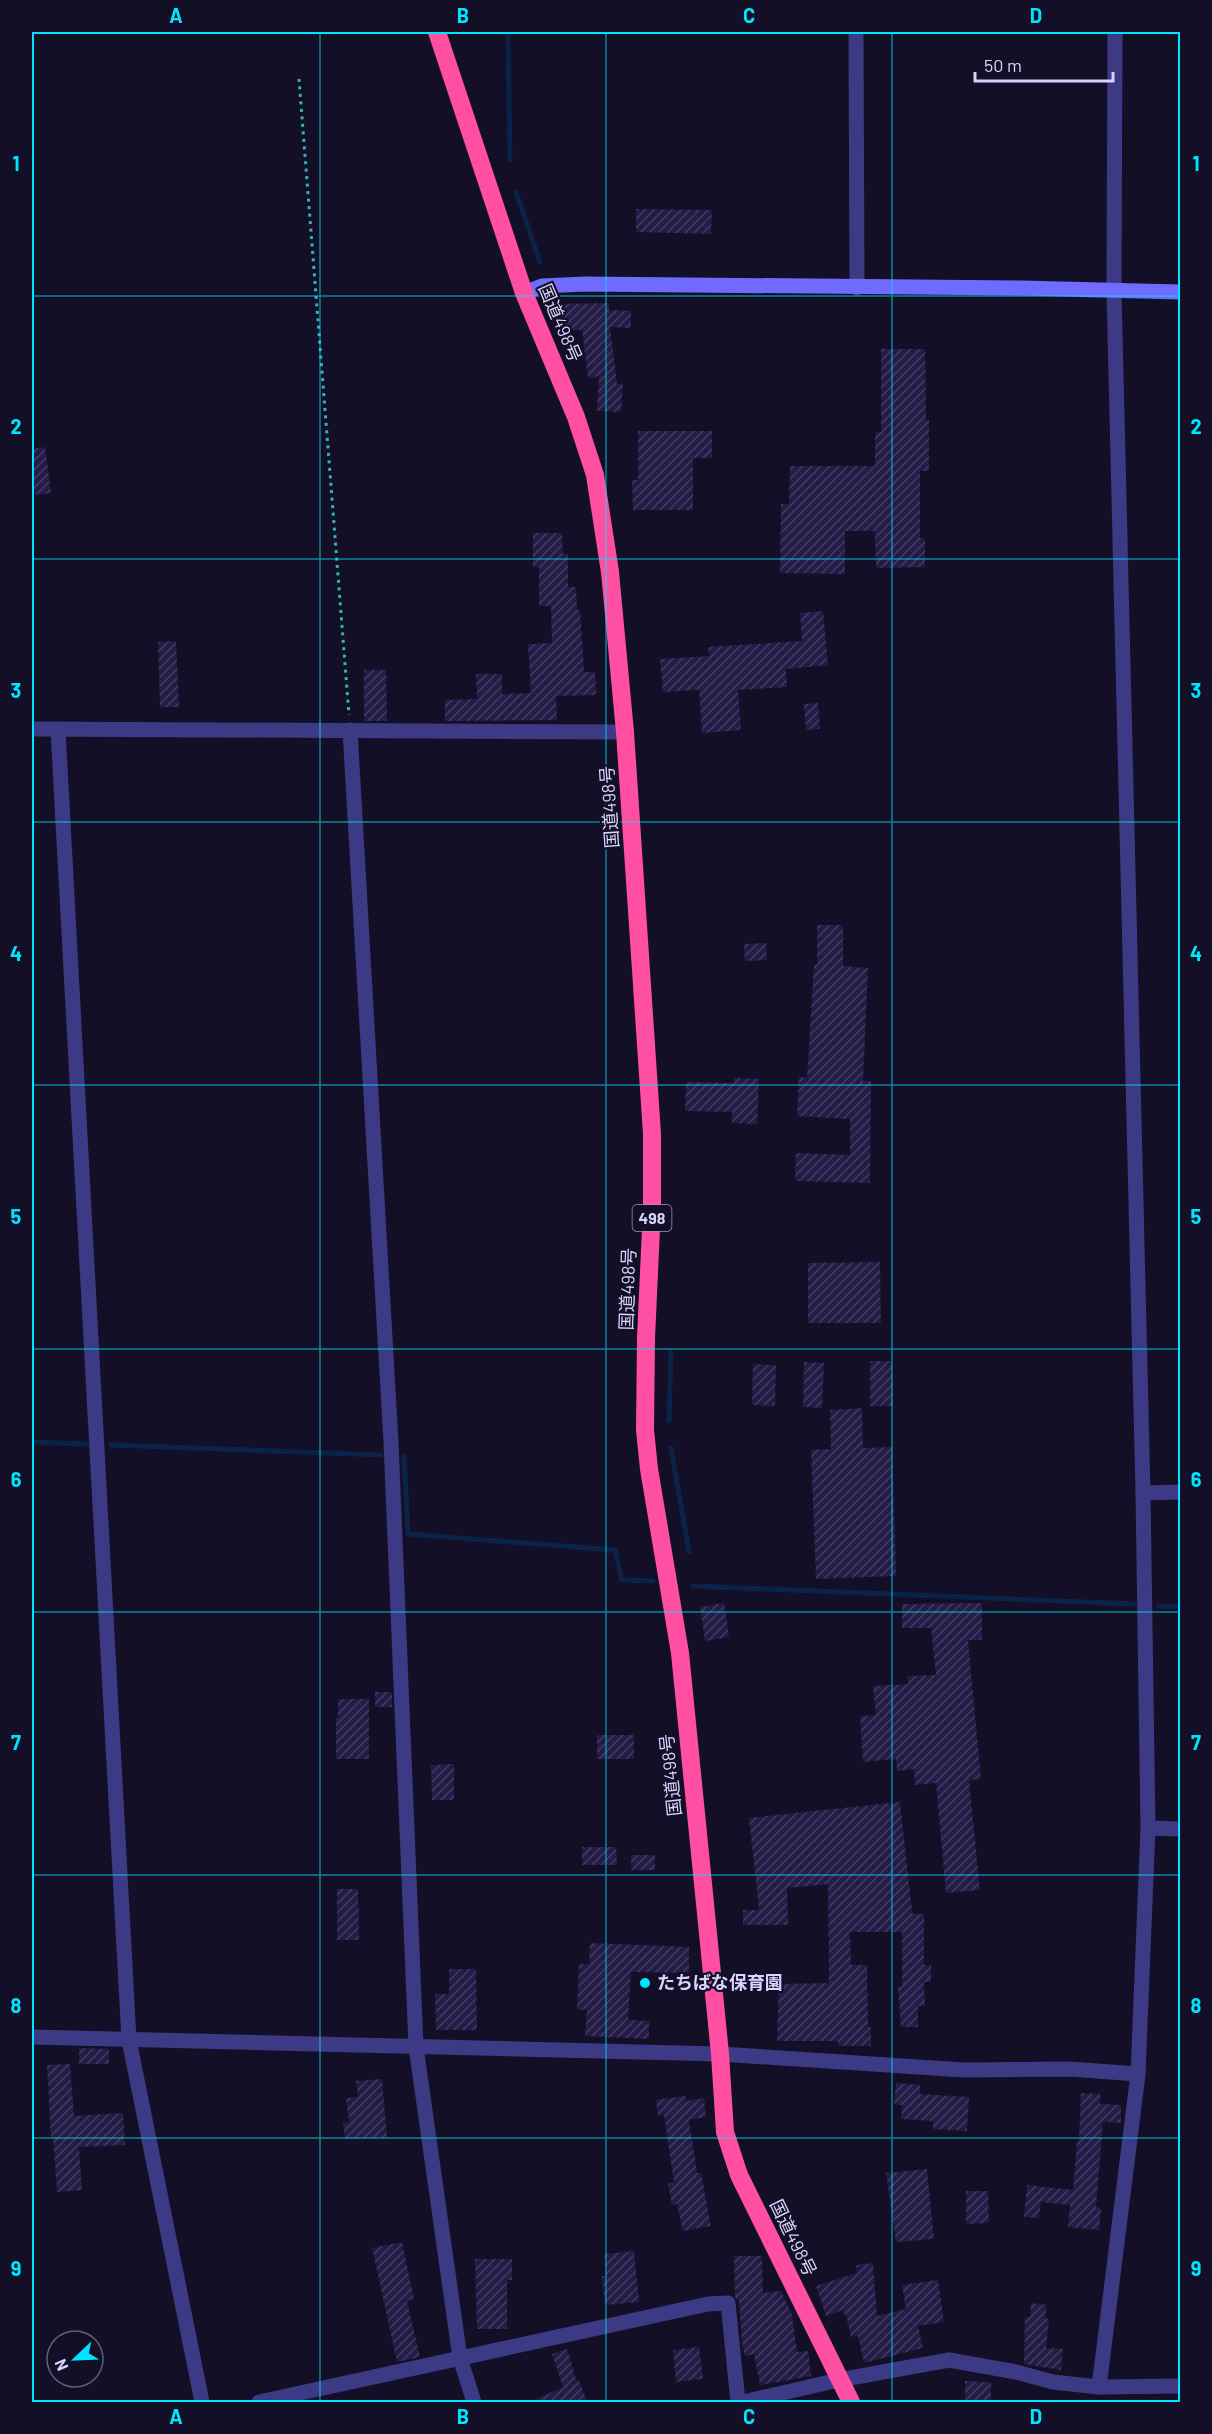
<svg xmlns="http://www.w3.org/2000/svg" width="1212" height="2434" viewBox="0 0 1212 2434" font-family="Barlow,'Noto Sans JP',sans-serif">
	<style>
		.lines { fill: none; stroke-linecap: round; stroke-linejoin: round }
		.stream { stroke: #0c2248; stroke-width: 5 }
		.building { fill: url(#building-hatch) }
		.path { stroke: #2fb8b0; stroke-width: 3; stroke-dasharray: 3 4.5; stroke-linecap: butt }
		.street { stroke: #3d3a85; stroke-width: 15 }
		.secondary { stroke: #6f6bff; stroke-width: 15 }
		.highway { stroke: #ff4fa3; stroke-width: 18 }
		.grid { fill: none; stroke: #00e5ff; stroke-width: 1.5; stroke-opacity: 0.55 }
		.poi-dot { fill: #00e5ff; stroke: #130f26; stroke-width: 2 }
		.labels { text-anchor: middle; stroke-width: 4.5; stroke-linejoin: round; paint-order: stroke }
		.shield { fill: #130f26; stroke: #9e99be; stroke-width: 1.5 }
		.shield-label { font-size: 16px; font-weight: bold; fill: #d9d4ff }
		.street-label { font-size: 18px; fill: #d9d4ff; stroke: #130f26 }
		.poi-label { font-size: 18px; font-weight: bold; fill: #d9d4ff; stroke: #130f26; text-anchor: start }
		.neatline { fill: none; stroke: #00e5ff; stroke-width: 2 }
		.grid-label { font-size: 20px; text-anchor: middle; font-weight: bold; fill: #00e5ff }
	</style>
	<defs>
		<pattern id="building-hatch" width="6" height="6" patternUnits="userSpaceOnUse" patternTransform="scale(1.5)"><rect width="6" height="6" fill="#241b47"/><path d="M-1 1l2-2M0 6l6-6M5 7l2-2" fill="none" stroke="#433b63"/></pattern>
	</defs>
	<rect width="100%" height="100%" fill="#130f26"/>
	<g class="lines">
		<g class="stream">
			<path d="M508 32 510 160"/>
			<path d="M516 192 540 262"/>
			<path d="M669 1421 671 1352"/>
			<path d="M32 1442 87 1444"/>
			<path d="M111 1445 381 1455"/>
			<path d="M671 1448 689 1552"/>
			<path d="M404 1456 408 1534 615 1550 622 1580 653 1581"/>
			<path d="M693 1586 1135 1604"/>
			<path d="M1159 1606 1180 1607"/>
		</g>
	</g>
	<g class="building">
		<path d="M636 209 712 210 711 234 636 232Z"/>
		<path d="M609 303V310L631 311V328L610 327 617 384H623L621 412 597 411 599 376 588 378 582 330H559V304Z"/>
		<path d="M881 349H925L926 420H929V471H920V538H925V567L876 568 875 531H845V574L780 573 781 504H789L790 466H875V432H881Z"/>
		<path d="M638 431H712V458H693V510H633L632 480H638Z"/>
		<path d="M45 447 51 493 32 495V449Z"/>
		<path d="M533 533H562L563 554H568V587H576L577 610H580L584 672H595L596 695 556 696 557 720 445 721V700L477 699 476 674H502V694L531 693 528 644 552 643 551 606H539V567H533Z"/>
		<path d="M823 611 828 665 786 669 787 687 738 690 741 730 702 733 699 690 663 692 660 659 709 656 708 647 802 641 800 613Z"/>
		<path d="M176 641 179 707H160L158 642Z"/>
		<path d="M364 670H386L387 721H364Z"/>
		<path d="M818 703 820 729 806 730 804 704Z"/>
		<path d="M817 925H843V966L868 968 863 1081H871L870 1183 795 1181 796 1153 850 1155V1119L797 1116 799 1077 807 1078 814 965H817Z"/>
		<path d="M766 943 767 960 745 961 744 944Z"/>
		<path d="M734 1078 759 1079 757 1124 732 1123V1112L685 1111 686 1082 734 1083Z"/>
		<path d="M880 1262 881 1323H808V1263Z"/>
		<path d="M870 1361H892L893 1406H870Z"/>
		<path d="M804 1362 824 1363 822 1408 803 1407Z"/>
		<path d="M753 1364 776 1365 775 1406 752 1405Z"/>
		<path d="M862 1408 863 1448 892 1447 896 1576 816 1579 811 1450 831 1449 830 1410Z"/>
		<path d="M724 1603 729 1637 705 1641 700 1607Z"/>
		<path d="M982 1603V1640H968L981 1779 969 1780 980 1890 946 1893 936 1783 915 1785 914 1769 897 1771 896 1759 863 1762 860 1716 876 1715 873 1686 908 1684 907 1676 936 1675 931 1628H902V1604Z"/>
		<rect x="375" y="1692" width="17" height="15"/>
		<path d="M338 1699H369V1759H336V1718H338Z"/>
		<rect x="597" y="1735" width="37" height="24"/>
		<path d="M454 1764V1800H432L431 1765Z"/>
		<path d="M900 1802 912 1910 913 1914H924V1965H931V1982H924L925 2006H918V2027H901L898 1986 902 1987V1932H850L851 1965H867L868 2027H871V2046H838V2041H777L779 1984 829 1983 828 1884 787 1888 788 1925H743V1910H759L749 1818Z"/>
		<path d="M582 1847H616L617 1865H582Z"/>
		<rect x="631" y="1855" width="24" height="15"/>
		<path d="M337 1889H358L359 1940H337Z"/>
		<path d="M590 1943 689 1947V1973L631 1972 628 2020 649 2021V2039L585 2036 587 2010 577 2009 579 1964H589Z"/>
		<path d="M449 1969H476L477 2030H436L435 1994H449Z"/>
		<path d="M79 2048 109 2049V2064H79Z"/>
		<path d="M70 2064 74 2116 123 2113 125 2145 79 2147 82 2190 57 2192 53 2138H51L47 2065Z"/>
		<path d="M382 2079 387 2137 345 2139 343 2123 349 2122 346 2098 358 2097 356 2081Z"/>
		<path d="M896 2083 920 2085V2094L969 2097 967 2131 933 2129V2121L901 2119 902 2105 894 2104Z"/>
		<path d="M1081 2093 1100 2094V2104L1121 2105V2123L1103 2122 1096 2207 1101 2208 1099 2230 1068 2227 1070 2205 1041 2202 1039 2218 1024 2217 1027 2185 1073 2190 1077 2141H1079Z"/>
		<path d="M685 2096 686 2101 704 2098 706 2117 689 2120 697 2173H701L711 2226 683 2231 677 2204 672 2205 668 2184 674 2182 664 2115 658 2116 656 2100Z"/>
		<path d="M927 2169 934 2239 896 2242 886 2173Z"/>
		<path d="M966 2191H988L989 2223 966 2224Z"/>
		<path d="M402 2242 414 2299 407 2301 420 2357 397 2362 372 2248Z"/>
		<path d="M634 2251 639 2302 605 2305 602 2276H606L604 2254Z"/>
		<path d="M734 2256H762L763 2293 781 2291 792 2315 797 2352 808 2351 811 2376 760 2385 754 2354 745 2356 742 2343 739 2301 735 2297Z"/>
		<path d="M475 2259H512V2280H507V2329H477Z"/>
		<path d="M873 2263 877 2316 906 2309 902 2285 938 2280 944 2322 918 2326 923 2348 864 2363 858 2336 851 2337 846 2314 844 2315 843 2310 826 2316 816 2286 857 2273 856 2265Z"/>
		<path d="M1031 2303 1047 2305 1045 2318 1049 2319 1046 2348 1063 2349 1061 2370 1024 2364 1025 2317H1030Z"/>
		<path d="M699 2347 703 2379 676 2382 673 2350Z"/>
		<path d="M567 2349 577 2382 579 2381 588 2403H528L563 2387 552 2354Z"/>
		<path d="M965 2381 991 2382V2403H965Z"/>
	</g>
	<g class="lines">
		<path class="path" d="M299 79 349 715"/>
		<g class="street">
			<path d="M856 32 857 288"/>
			<path d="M32 729 625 732"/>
			<path d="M58 730 129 2040 202 2402"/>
			<path d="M350 730 391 1442 416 2047 460 2358 474 2402"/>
			<path d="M1143 1493 1180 1492"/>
			<path d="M1148 1828 1180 1829"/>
			<path d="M32 2037 720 2054 964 2070 1070 2069 1138 2074"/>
			<path d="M1099 2387 1138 2074 1148 1828 1143 1493 1114 291 1115 32"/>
			<path d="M259 2402 708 2304 728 2303 738 2402"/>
			<path d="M743 2402 839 2380 949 2360 1016 2372 1053 2382 1099 2387 1180 2386"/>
		</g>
		<path class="secondary" d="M524 293 542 286 585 284 1022 288 1180 292"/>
		<path class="highway" d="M437 32 524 293 576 417 595 475 610 572 625 732 652 1134V1207L646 1338 645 1430 649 1469 680 1653 720 2054 725 2132 739 2175 851 2402"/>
	</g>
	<path class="grid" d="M320 32V2402M606 32V2402M892 32V2402M32 296H1180M32 559H1180M32 822H1180M32 1085H1180M32 1349H1180M32 1612H1180M32 1875H1180M32 2138H1180"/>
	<circle class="poi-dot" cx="645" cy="1983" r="6"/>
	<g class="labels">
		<rect class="shield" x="632.5" y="1205" width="39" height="26" rx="4.5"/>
		<g class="shield-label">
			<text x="652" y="1224">498</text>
		</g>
		<g class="street-label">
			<text transform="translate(560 323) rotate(67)" y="6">国道498号</text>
			<text transform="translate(610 807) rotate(-94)" y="6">国道498号</text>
			<text transform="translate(628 1289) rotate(-88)" y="6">国道498号</text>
			<text transform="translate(671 1775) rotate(-96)" y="6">国道498号</text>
			<text transform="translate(793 2238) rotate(64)" y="6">国道498号</text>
		</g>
		<g class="poi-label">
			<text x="657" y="1989">たちばな保育園</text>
		</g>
	</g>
	<rect width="1212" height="2434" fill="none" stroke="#130f26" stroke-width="66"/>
	<g transform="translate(75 2359) rotate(247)"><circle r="28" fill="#130f26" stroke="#625e7d" stroke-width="1.5"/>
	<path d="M0-4.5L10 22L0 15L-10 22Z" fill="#00e5ff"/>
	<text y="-9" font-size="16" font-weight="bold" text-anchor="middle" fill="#d9d4ff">N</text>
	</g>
	<path d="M975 72v9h138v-9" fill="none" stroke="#d9d4ff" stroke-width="3"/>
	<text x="984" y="72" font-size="18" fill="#d9d4ff" stroke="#130f26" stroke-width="4.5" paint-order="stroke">50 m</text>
	<rect x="33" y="33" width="1146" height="2368" class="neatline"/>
	<g class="grid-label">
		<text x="176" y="23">A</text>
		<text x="463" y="23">B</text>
		<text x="749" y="23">C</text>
		<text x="1036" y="23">D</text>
		<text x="16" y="171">1</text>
		<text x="1196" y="171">1</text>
		<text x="16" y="434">2</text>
		<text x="1196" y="434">2</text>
		<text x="16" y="698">3</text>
		<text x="1196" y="698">3</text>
		<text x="16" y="961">4</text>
		<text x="1196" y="961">4</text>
		<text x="16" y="1224">5</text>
		<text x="1196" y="1224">5</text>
		<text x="16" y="1487">6</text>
		<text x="1196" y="1487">6</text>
		<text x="16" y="1750">7</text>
		<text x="1196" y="1750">7</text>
		<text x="16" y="2013">8</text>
		<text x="1196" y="2013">8</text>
		<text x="16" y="2276">9</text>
		<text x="1196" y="2276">9</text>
		<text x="176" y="2424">A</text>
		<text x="463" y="2424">B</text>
		<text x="749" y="2424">C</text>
		<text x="1036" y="2424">D</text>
	</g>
</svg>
